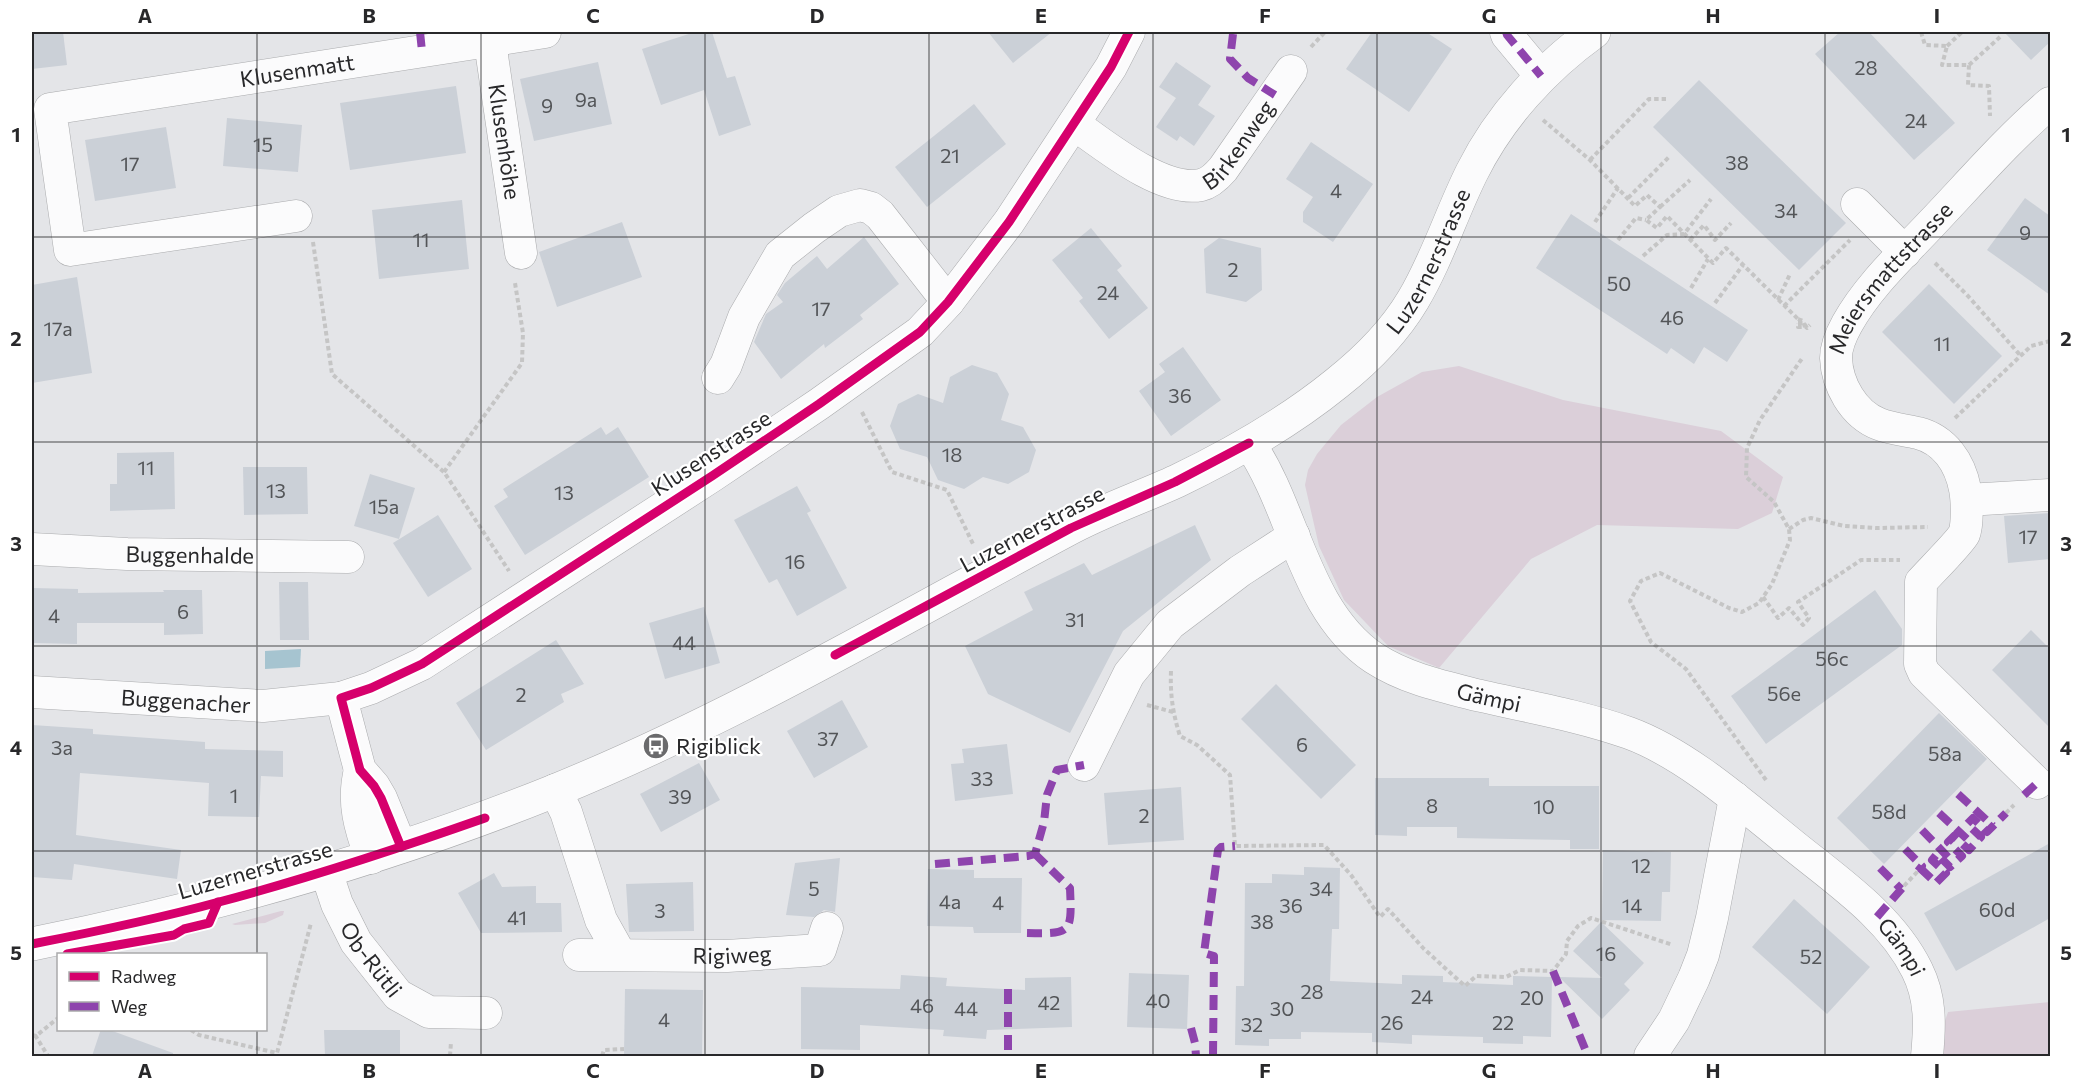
<svg xmlns="http://www.w3.org/2000/svg" width="2082" height="1088" viewBox="0 0 2082 1088" font-family="Commissioner,sans-serif">
	<style>
		.green { fill: #dbcfd9 }
		.water { fill: #a6c4d0 }
		.building { fill: #cbd0d7 }
		.lines { fill: none; stroke-linecap: round; stroke-linejoin: round }
		.minor-casing { stroke: #aaabad; stroke-width: 33 }
		.major-casing { stroke: #aaabad; stroke-width: 34 }
		.path { stroke: #c5c5c5; stroke-width: 4; stroke-dasharray: 4.5 3; stroke-linecap: butt }
		.minor { stroke: #fbfbfc; stroke-width: 32 }
		.major { stroke: #fbfbfc; stroke-width: 33 }
		.path-bridge { stroke: #c5c5c5; stroke-width: 4; stroke-dasharray: 4.5 3; stroke-linecap: butt }
		.quiet { stroke: #8e44ad; stroke-width: 8; stroke-dasharray: 15 8; stroke-linecap: butt }
		.cycleway-casing { stroke: #fff; stroke-width: 13 }
		.cycleway { stroke: #d6006c; stroke-width: 9 }
		.grid { fill: none; stroke: #28282a; stroke-width: 1.5; stroke-opacity: 0.55 }
		.labels { text-anchor: middle; stroke-width: 4.5; stroke-linejoin: round; paint-order: stroke }
		.number-label { font-size: 20px; fill: #535558 }
		.street-label { font-size: 22px; fill: #28282a; stroke: #fff }
		.poi-label { font-size: 22px; fill: #28282a; stroke: #fff; text-anchor: start }
		.neatline { fill: none; stroke: #28282a; stroke-width: 2 }
		.grid-label { font-size: 20px; text-anchor: middle; font-weight: bold; fill: #28282a }
	</style>
	<rect width="100%" height="100%" fill="#e4e5e8"/>
	<g class="green">
		<path d="M1459 366 1563 400 1721 431 1783 477 1772 513 1738 529 1597 525 1531 559 1439 668 1388 646 1344 600 1319 546 1305 485 1308 470 1317 454 1341 425 1377 397 1422 372Z"/>
		<path d="M281 911H284L283 915 265 923 235 925 232 924Z"/>
		<path d="M2050 1002V1056H1933L1948 1012Z"/>
	</g>
	<path class="water" d="M301 649 300 667 265 669V651Z"/>
	<g class="building">
		<path d="M32 32H63L67 65 32 69Z"/>
		<path d="M695 32H712L727 78 735 76 751 125 719 136 704 90 661 105 642 49Z"/>
		<path d="M988 32H1052L1013 63Z"/>
		<path d="M1372 32H1426L1452 49 1409 112 1346 69Z"/>
		<path d="M1840 32H1869L1955 123 1914 160 1815 54Z"/>
		<path d="M2004 32H2050V42L2031 60Z"/>
		<path d="M598 62 612 124 534 141 520 79Z"/>
		<path d="M1176 62 1211 86 1198 105 1215 116 1194 146 1180 136 1177 141 1156 127 1176 98 1159 87Z"/>
		<path d="M1699 80 1846 223 1799 270 1653 127Z"/>
		<path d="M456 86 466 153 350 170 340 103Z"/>
		<path d="M974 104 1006 144 927 207 895 167Z"/>
		<path d="M227 118 302 125 298 172 223 166Z"/>
		<path d="M166 127 176 188 95 201 85 140Z"/>
		<path d="M1311 142 1373 184 1333 242 1303 222V212L1313 197 1286 179Z"/>
		<path d="M2025 198 2050 216V295L1987 250Z"/>
		<path d="M462 200 469 269 379 279 372 210Z"/>
		<path d="M1571 214 1748 330 1727 362 1704 347 1694 364 1671 348 1667 354 1536 268Z"/>
		<path d="M622 222 642 277 557 307 539 252Z"/>
		<path d="M1091 228 1122 266 1117 270 1148 308 1109 339 1079 301 1083 298 1052 260Z"/>
		<path d="M864 237 899 284 860 315 863 319 825 348 824 344 781 379 754 342 766 314 783 302 777 295 785 283 817 256 827 269Z"/>
		<path d="M1219 238 1261 248 1262 290 1246 302 1206 293 1204 249Z"/>
		<path d="M77 277 92 373 32 383V285Z"/>
		<path d="M1929 284 2002 356 1954 404 1882 332Z"/>
		<path d="M1183 347 1221 400 1171 436 1139 391 1165 372 1159 364Z"/>
		<path d="M972 365 997 373 1009 394 1001 420 1023 427 1036 450 1029 472 1008 484 983 477 964 489 938 480 927 457 900 449 890 426 898 404 918 394 943 403 950 377Z"/>
		<path d="M601 427 606 435 618 427 649 477 525 555 494 506 508 497 503 489Z"/>
		<path d="M174 452 175 509 110 511V484H117V453Z"/>
		<path d="M243 467H307L308 514 244 515Z"/>
		<path d="M370 474 415 488 399 539 354 526Z"/>
		<path d="M797 486 811 511 807 513 847 588 797 616 777 579 769 583 734 520Z"/>
		<path d="M2050 513V559L2008 563 2004 516Z"/>
		<path d="M438 515 472 569 428 597 393 543Z"/>
		<path d="M1195 525 1211 560 1123 631 1070 733 988 694 965 646 1033 610 1024 592 1084 563 1092 575Z"/>
		<path d="M279 582H308L309 640H280Z"/>
		<path d="M32 588 78 589V593L164 592 163 590H202L203 634 164 635V623H77V644L32 643Z"/>
		<path d="M1875 590 1902 629V645L1766 744 1731 696Z"/>
		<path d="M704 607 720 663 665 679 649 623Z"/>
		<path d="M2031 630 2050 649V728L1992 670Z"/>
		<path d="M556 640 584 684 561 694 564 702 486 750 456 703Z"/>
		<path d="M1276 684 1356 765 1321 799 1241 719Z"/>
		<path d="M842 700 868 747 814 778 787 731Z"/>
		<path d="M1939 713 1987 759 1884 864 1837 818Z"/>
		<path d="M32 725 93 729V734L205 742V749L283 751V777L261 776 259 817 208 816 209 783 80 773 76 835 181 850 177 879 74 864 72 880 32 877Z"/>
		<path d="M1007 744 1013 794 955 801 951 764 964 763 962 749Z"/>
		<path d="M699 763 720 800 661 832 640 794Z"/>
		<path d="M1375 778H1489V786H1599V849H1570V840L1457 838V827H1407V836L1375 835Z"/>
		<path d="M1181 787 1184 840 1108 845 1104 793Z"/>
		<path d="M2050 843V918L1956 971 1924 913Z"/>
		<path d="M1603 850 1671 852 1670 892H1662L1661 921 1602 920Z"/>
		<path d="M840 858 835 912 824 910 814 917 786 915 795 863Z"/>
		<path d="M1304 867 1340 868 1339 929H1332L1330 981 1402 984V975L1443 976V982L1513 985V976L1552 977 1551 1037 1523 1036V1044L1483 1043V1037L1412 1035V1044L1372 1042V1033L1301 1032V1039H1269V1046L1235 1045 1236 986H1244L1245 883H1272V874L1304 875Z"/>
		<path d="M928 869 974 870V878H1022L1021 933H974L973 927 927 926Z"/>
		<path d="M494 873 502 887 536 886V903H561L562 932 481 933 458 893Z"/>
		<path d="M693 882 694 931 629 932 626 884Z"/>
		<path d="M1794 899 1870 967 1827 1014 1752 947Z"/>
		<path d="M1601 922 1644 963 1624 984 1630 990 1602 1019 1559 977 1602 978 1573 951Z"/>
		<path d="M1129 973 1189 975 1187 1029 1127 1027Z"/>
		<path d="M901 975 947 978 946 986 1025 990V978L1071 977 1072 1027 987 1030 986 1039 943 1036 944 1030 860 1025V1050L801 1049V987L900 989Z"/>
		<path d="M625 989 703 990 702 1056H624Z"/>
		<path d="M101 1029H107L173 1053V1056H92Z"/>
		<path d="M324 1030H400V1056H325Z"/>
	</g>
	<g class="lines">
		<defs>
			<g id="minor">
				<path id="s1" d="M495 32 492 41V56L521 253"/>
				<path d="M1506 32 1507 35 1541 76"/>
				<path id="s2" d="M1074 124C1104 145 1162 193 1201 185 1210 183 1217 176 1223 169L1291 71"/>
				<path d="M1857 204 1905 252"/>
				<path id="s3" d="M296 216 70 250 50 109 545 32"/>
				<path d="M718 378 726 365 744 317 780 255 814 228 839 211 860 205 871 208 880 215 948 302"/>
				<path id="s4" d="M1249 443C1295 509 1303 610 1374 658 1406 679 1445 687 1481 696 1530 707 1581 716 1629 733 1686 754 1742 804 1788 841 1834 879 1890 915 1917 970 1931 998 1930 1025 1927 1056"/>
				<path d="M1967 500 2050 495"/>
				<path id="s5" d="M32 549 127 554 348 557"/>
				<path id="s6" d="M32 692 263 706 341 698"/>
				<path d="M1084 765 1129 674 1170 624 1240 571 1294 536"/>
				<path d="M360 770C352 802 360 828 371 858"/>
				<path id="s7" d="M2037 783 1924 673 1920 664 1921 582C1929 573 1960 542 1964 534 1968 524 1967 499 1965 489 1960 463 1945 440 1918 433 1905 430 1892 429 1879 424 1853 414 1837 384 1836 358 1836 347 1842 333 1847 324 1868 286 1903 254 1932 223 1971 182 2008 139 2050 103"/>
				<path d="M555 790 566 812 601 920 620 954"/>
				<path d="M401 847 381 798 374 786 360 770 341 698 371 688 422 664 712 476 819 404 920 332 948 302 1009 222 1111 67 1129 32"/>
				<path id="s8" d="M326 871 337 904 356 942 398 995 429 1012 486 1013"/>
				<path id="s9" d="M579 955 727 956 820 950 827 928"/>
				<path d="M1650 1056 1674 1020 1694 978 1703 955 1712 918 1735 798"/>
			</g>
			<g id="major">
				<path id="s10" d="M32 944C210 908 385 859 554 791 731 719 897 621 1065 531 1101 511 1140 498 1177 481 1233 454 1289 422 1337 383 1366 360 1394 332 1413 300 1437 260 1451 214 1472 172 1500 116 1544 68 1594 32"/>
			</g>
		</defs>
		<use href="#minor" class="minor-casing"/>
		<use href="#major" class="major-casing"/>
		<g class="path">
			<path d="M1921 32 1925 45 1947 46 1942 65H1969L1968 85 1989 86 1990 116"/>
			<path d="M1947 46 1962 32"/>
			<path d="M1311 47 1325 32"/>
			<path d="M1969 65 2000 37"/>
			<path d="M1543 120 1590 160 1635 206 1647 195 1660 207 1646 220 1657 228 1667 216 1713 263 1726 248 1798 319"/>
			<path d="M1590 160 1649 99H1666"/>
			<path d="M1628 198 1670 156"/>
			<path d="M1660 207 1690 180"/>
			<path d="M1595 222 1618 188"/>
			<path d="M1618 240 1636 218 1646 220"/>
			<path d="M1690 240 1704 225 1715 240 1731 223"/>
			<path d="M313 242 332 374 444 472 509 571"/>
			<path d="M1643 256 1667 235 1684 234 1711 199"/>
			<path d="M1935 263 1968 296 2020 355"/>
			<path d="M1691 288 1708 259"/>
			<path d="M1778 300 1790 274"/>
			<path d="M1715 303 1743 265"/>
			<path d="M1784 306 1850 240"/>
			<path d="M1798 323H1804L1807 328 1810 325"/>
			<path d="M862 412 892 472 947 490 974 546"/>
			<path d="M1955 418 2031 346 2050 341"/>
			<path d="M444 472 522 363 523 333 515 283"/>
			<path d="M1789 529 1803 520 1811 518 1844 526 1877 528 1928 527"/>
			<path d="M1763 597 1778 618 1789 608 1803 625 1809 618 1798 602 1861 560H1900"/>
			<path d="M1171 671C1170 695 1173 714 1180 736L1197 745 1230 775 1235 846 1324 845 1351 875 1380 917 1388 909 1424 949 1465 986 1476 976 1506 977 1520 970 1553 971 1566 954 1567 941 1578 926 1591 918 1673 945"/>
			<path d="M1147 705 1173 712"/>
			<path d="M1766 780 1686 669 1651 642 1630 601 1641 581 1660 573 1729 608 1742 612 1759 603 1772 584 1790 540 1789 529 1774 502 1746 477 1747 448 1760 420 1803 357"/>
			<path d="M2006 813 2014 805"/>
			<path d="M1904 886 1918 871"/>
			<path d="M191 1030 199 1035 277 1053 311 923"/>
			<path d="M32 1035 36 1036 58 1018"/>
			<path d="M35 1035 48 1056"/>
			<path d="M450 1056 451 1042"/>
			<path d="M602 1056 604 1050 624 1049"/>
		</g>
		<use href="#minor" class="minor"/>
		<use href="#major" class="major"/>
		<path class="path-bridge" d="M1798 319 1803 321 1805 327H1798V323"/>
		<g class="quiet">
			<path d="M420 32 422 51"/>
			<path d="M1506 32 1507 35 1541 76"/>
			<path d="M1233 34 1230 59 1248 78 1275 95"/>
			<path d="M1958 794 1993 826"/>
			<path d="M2024 795 2037 783"/>
			<path d="M1939 813 1967 839"/>
			<path d="M1922 830 1948 857"/>
			<path d="M1905 849 1922 866 1918 871"/>
			<path d="M935 864 1028 856 1035 854 1044 822 1047 795 1057 770 1084 765"/>
			<path d="M1880 868 1901 889"/>
			<path d="M1920 868 1936 883 1946 873 1932 860 1937 854 1950 867 1962 856 1948 842 1954 836 1969 850 1981 837 1967 824 1973 818 1987 832 2006 813"/>
			<path d="M1877 917 1904 886"/>
			<path d="M1027 933C1072 934 1072 933 1070 888L1035 854"/>
			<path d="M1553 971 1588 1056"/>
			<path d="M1008 989V1056"/>
			<path d="M1191 1028 1195 1043 1196 1056"/>
			<path d="M1213 1056 1214 956 1204 953 1218 850 1221 847 1235 846"/>
		</g>
		<defs>
			<g id="cycleway">
				<path d="M835 655 1071 528 1175 482 1249 443"/>
				<path d="M401 847 381 798 374 786 360 770 341 698 371 688 422 664 712 476 819 404 920 332 948 302 1009 222 1111 67 1129 32"/>
				<path d="M32 944C94 932 157 919 219 902 309 878 397 849 485 818"/>
				<path d="M67 954 174 935 184 929 209 923 218 902"/>
			</g>
		</defs>
		<use href="#cycleway" class="cycleway-casing"/>
		<use href="#cycleway" class="cycleway"/>
	</g>
	<path class="grid" d="M257 32V954M481 32V1056M705 32V1056M929 32V1056M1153 32V1056M1377 32V1056M1601 32V1056M1825 32V1056M32 237H2050M32 442H2050M32 646H2050M32 851H2050M257 1030V1056"/>
	<defs>
		<symbol id="bus-disc" viewBox="-11 -11 22 22"><circle r="9.5" fill="#6a6a6c" stroke="#fff"/><path d="M-5-6H5V4H4V6H2V4H-2V6H-4V4H-5ZM-3.5-4V0h7V-4ZM-3.5 1.2v1.5H-2V1.2ZM2 1.2v1.5H3.5V1.2Z" fill="#fff"/></symbol>
	</defs>
	<g fill-rule="evenodd">
		<use href="#bus-disc" x="641" y="731" width="30" height="30"/>
	</g>
	<g class="labels">
		<g class="number-label">
			<text x="1866" y="75">28</text>
			<text x="586" y="107">9a</text>
			<text x="547" y="113">9</text>
			<text x="1916" y="128">24</text>
			<text x="263" y="152">15</text>
			<text x="950" y="163">21</text>
			<text x="1737" y="170">38</text>
			<text x="130" y="171">17</text>
			<text x="1336" y="198">4</text>
			<text x="1786" y="218">34</text>
			<text x="2025" y="240">9</text>
			<text x="421" y="247">11</text>
			<text x="1233" y="277">2</text>
			<text x="1619" y="291">50</text>
			<text x="1108" y="300">24</text>
			<text x="821" y="316">17</text>
			<text x="1672" y="325">46</text>
			<text x="58" y="336">17a</text>
			<text x="1942" y="351">11</text>
			<text x="1180" y="403">36</text>
			<text x="952" y="462">18</text>
			<text x="146" y="475">11</text>
			<text x="276" y="498">13</text>
			<text x="564" y="500">13</text>
			<text x="384" y="514">15a</text>
			<text x="2028" y="544">17</text>
			<text x="795" y="569">16</text>
			<text x="183" y="619">6</text>
			<text x="54" y="623">4</text>
			<text x="1075" y="627">31</text>
			<text x="684" y="650">44</text>
			<text x="1832" y="666">56c</text>
			<text x="1784" y="701">56e</text>
			<text x="521" y="702">2</text>
			<text x="828" y="746">37</text>
			<text x="1302" y="752">6</text>
			<text x="62" y="755">3a</text>
			<text x="1945" y="761">58a</text>
			<text x="982" y="786">33</text>
			<text x="234" y="803">1</text>
			<text x="680" y="804">39</text>
			<text x="1432" y="813">8</text>
			<text x="1544" y="814">10</text>
			<text x="1889" y="819">58d</text>
			<text x="1144" y="823">2</text>
			<text x="1641" y="873">12</text>
			<text x="814" y="896">5</text>
			<text x="1321" y="896">34</text>
			<text x="950" y="909">4a</text>
			<text x="998" y="910">4</text>
			<text x="1291" y="913">36</text>
			<text x="1632" y="913">14</text>
			<text x="1997" y="917">60d</text>
			<text x="660" y="918">3</text>
			<text x="517" y="925">41</text>
			<text x="1262" y="929">38</text>
			<text x="1606" y="961">16</text>
			<text x="1811" y="964">52</text>
			<text x="1312" y="999">28</text>
			<text x="1422" y="1004">24</text>
			<text x="1532" y="1005">20</text>
			<text x="1158" y="1008">40</text>
			<text x="1049" y="1010">42</text>
			<text x="922" y="1013">46</text>
			<text x="966" y="1016">44</text>
			<text x="1282" y="1016">30</text>
			<text x="664" y="1027">4</text>
			<text x="1392" y="1030">26</text>
			<text x="1503" y="1030">22</text>
			<text x="1252" y="1032">32</text>
		</g>
		<g class="street-label">
			<text dy="8" stroke="none"><textPath href="#s3" startOffset="621">Klusenmatt</textPath></text>
			<text dy="8" stroke="none"><textPath href="#s2" startOffset="200">Birkenweg</textPath></text>
			<text dy="8" stroke="none"><textPath href="#s1" startOffset="111">Klusenhöhe</textPath></text>
			<text dy="8" stroke="none"><textPath href="#s10" startOffset="1584">Luzernerstrasse</textPath></text>
			<text dy="8" stroke="none"><textPath href="#s7" startOffset="658">Meiersmattstrasse</textPath></text>
			<text transform="translate(711 453) rotate(-33)" y="8">Klusenstrasse</text>
			<text transform="translate(1032 529) rotate(-28)" y="8">Luzernerstrasse</text>
			<text dy="8" stroke="none"><textPath href="#s5" startOffset="158">Buggenhalde</textPath></text>
			<text dy="8" stroke="none"><textPath href="#s4" startOffset="374">Gämpi</textPath></text>
			<text dy="8" stroke="none"><textPath href="#s6" startOffset="154">Buggenacher</textPath></text>
			<text transform="translate(255 870) rotate(-16)" y="8">Luzernerstrasse</text>
			<text dy="8" stroke="none"><textPath href="#s4" startOffset="868">Gämpi</textPath></text>
			<text dy="8" stroke="none"><textPath href="#s9" startOffset="153">Rigiweg</textPath></text>
			<text dy="8" stroke="none"><textPath href="#s8" startOffset="100">Ob-Rütli</textPath></text>
		</g>
		<g class="poi-label">
			<text x="676" y="754">Rigiblick</text>
		</g>
	</g>
	<rect width="2082" height="1088" fill="none" stroke="#ffffff" stroke-width="66"/>
	<rect x="57" y="953" width="210" height="78" fill="#ffffff" stroke="#a9a9aa" stroke-width="1.5"/>
	<rect x="69" y="972" width="30" height="9" fill="#d6006c" stroke="#a9a9aa" stroke-width="1.5"/>
	<text x="111" y="983" font-size="18" fill="#28282a">Radweg</text>
	<rect x="69" y="1002" width="30" height="9" fill="#8e44ad" stroke="#a9a9aa" stroke-width="1.5"/>
	<text x="111" y="1013" font-size="18" fill="#28282a">Weg</text>
	<rect x="33" y="33" width="2016" height="1022" class="neatline"/>
	<g class="grid-label">
		<text x="145" y="23">A</text>
		<text x="369" y="23">B</text>
		<text x="593" y="23">C</text>
		<text x="817" y="23">D</text>
		<text x="1041" y="23">E</text>
		<text x="1265" y="23">F</text>
		<text x="1489" y="23">G</text>
		<text x="1713" y="23">H</text>
		<text x="1937" y="23">I</text>
		<text x="16" y="142">1</text>
		<text x="2066" y="142">1</text>
		<text x="16" y="346">2</text>
		<text x="2066" y="346">2</text>
		<text x="16" y="551">3</text>
		<text x="2066" y="551">3</text>
		<text x="16" y="755">4</text>
		<text x="2066" y="755">4</text>
		<text x="16" y="960">5</text>
		<text x="2066" y="960">5</text>
		<text x="145" y="1078">A</text>
		<text x="369" y="1078">B</text>
		<text x="593" y="1078">C</text>
		<text x="817" y="1078">D</text>
		<text x="1041" y="1078">E</text>
		<text x="1265" y="1078">F</text>
		<text x="1489" y="1078">G</text>
		<text x="1713" y="1078">H</text>
		<text x="1937" y="1078">I</text>
	</g>
</svg>
